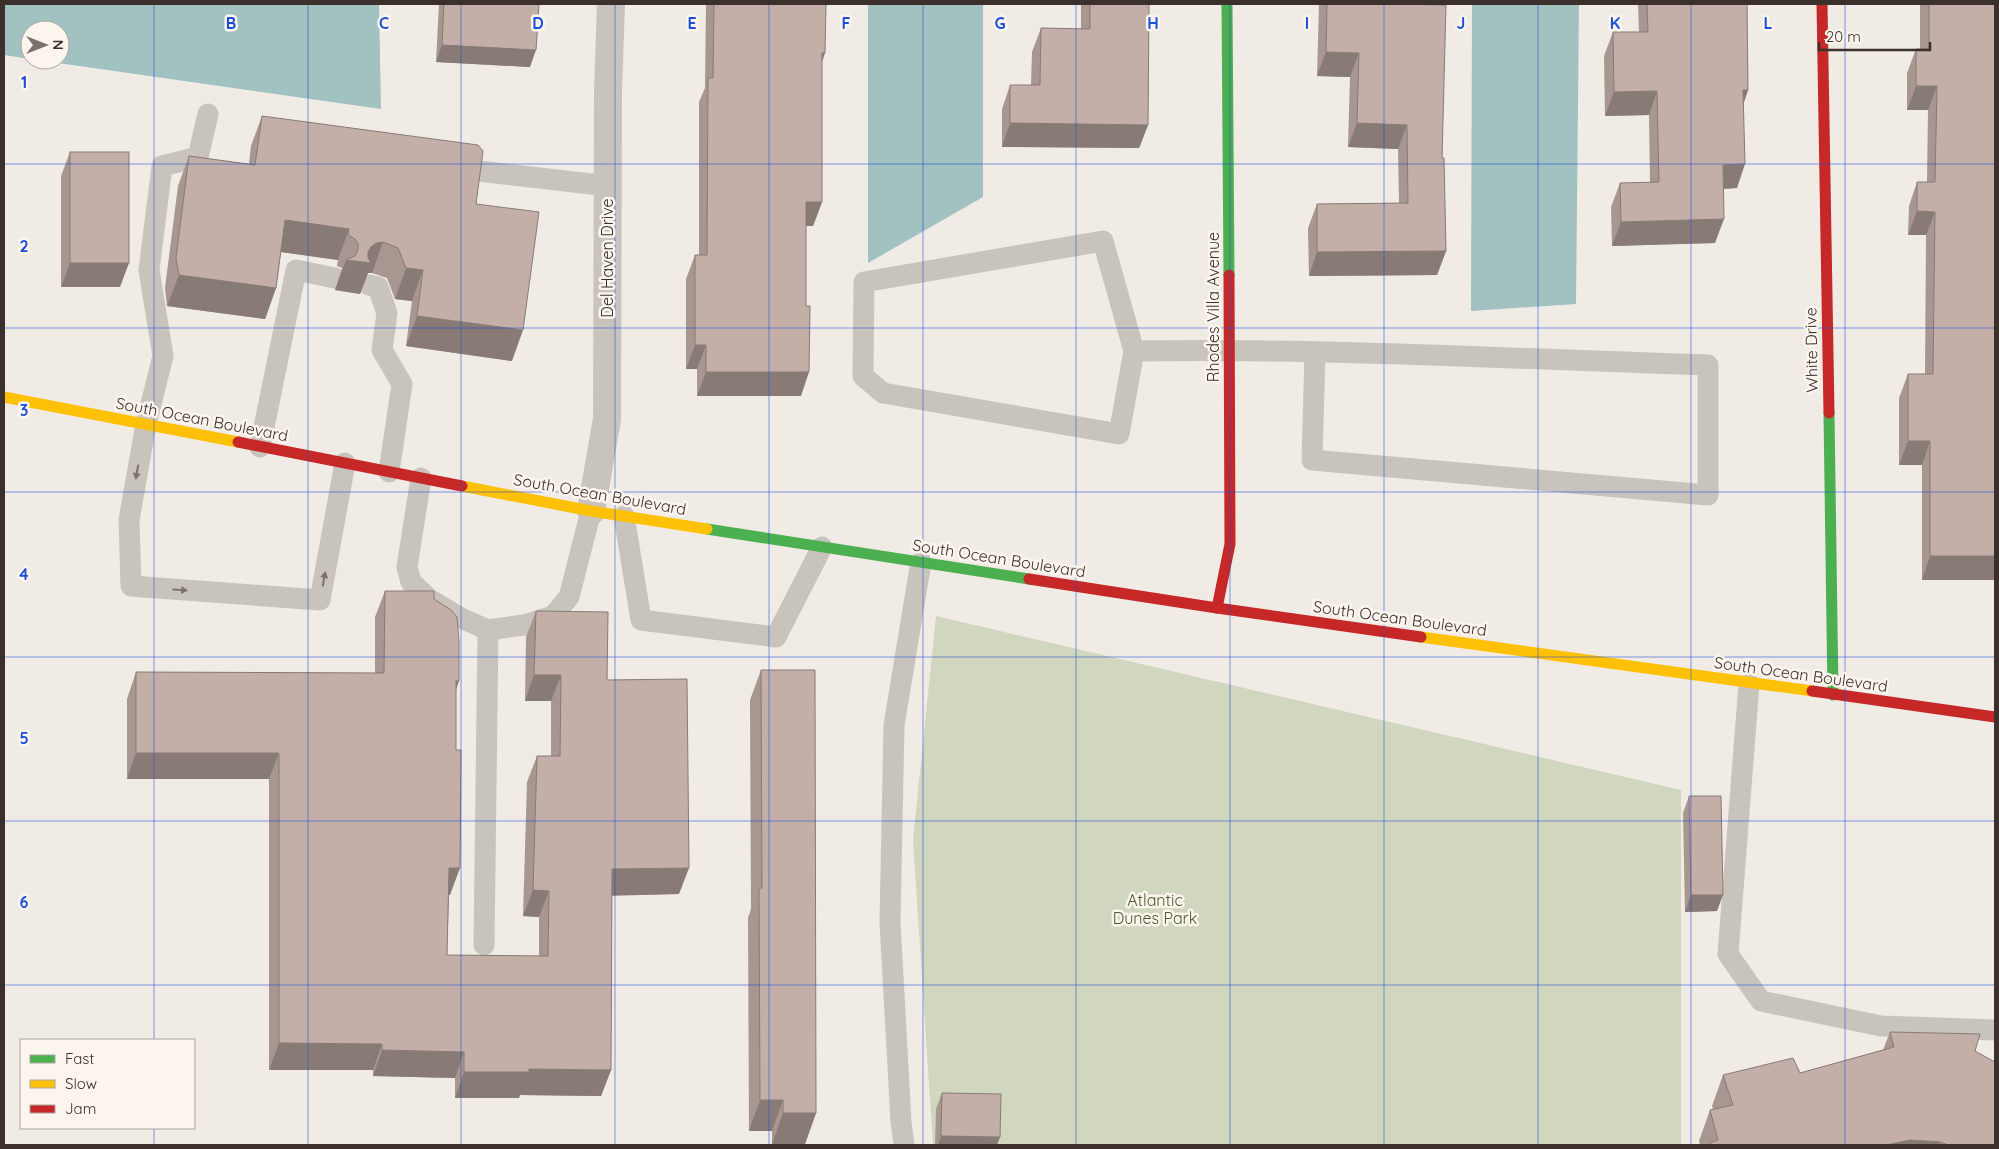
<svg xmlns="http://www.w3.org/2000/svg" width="1999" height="1149" viewBox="0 0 1999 1149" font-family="Quicksand,sans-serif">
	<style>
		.green { fill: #d1d6bf }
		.water { fill: #a1c2c1 }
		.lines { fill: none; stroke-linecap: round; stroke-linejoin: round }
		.lane { stroke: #c9c3be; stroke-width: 21 }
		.street { stroke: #c9c3be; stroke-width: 28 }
		.fast { stroke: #4caf50; stroke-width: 11 }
		.slow { stroke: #ffc107; stroke-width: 11 }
		.jam { stroke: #c62828; stroke-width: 11 }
		.wall { fill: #a89690 }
		.shaded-wall { fill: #887a75 }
		.building { fill: #c3afa7; stroke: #887a75 }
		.oneway { fill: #7b726d }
		.grid { fill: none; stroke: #1d4ed8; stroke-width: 1; stroke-opacity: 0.55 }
		.labels { text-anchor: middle; stroke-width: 5; stroke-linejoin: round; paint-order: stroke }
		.street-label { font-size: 16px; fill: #3b302b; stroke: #fbf5ee }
		.park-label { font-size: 16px; fill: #4a5a2e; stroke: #fbf5ee }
		.grid-label { font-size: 16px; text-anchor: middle; font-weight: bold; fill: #1d4ed8; stroke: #fbf5ee; stroke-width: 5; stroke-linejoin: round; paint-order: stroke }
	</style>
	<rect width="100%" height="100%" fill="#f0ebe5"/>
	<path class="green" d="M936 616 1681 790V1145H933L913 840Z"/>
	<g class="water">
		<path d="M4 4H379L381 109 37 60H60V30H30V59L4 55Z"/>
		<path d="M868 4H983V197L868 263Z"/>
		<path d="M1472 4H1579L1576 304 1471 311Z"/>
	</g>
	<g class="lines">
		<g class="lane">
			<path d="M208 114 198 157 162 166 149 270 163 356 146 424 129 520 131 586 320 600 345 463"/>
			<path d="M479 171 608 186"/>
			<path d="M369 285 378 287 387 313 382 350 402 384 389 472"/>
			<path d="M1134 351 1103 241 864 282 863 376 883 393 1119 434 1134 351C1325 348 1517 359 1708 365V495L1312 460 1315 352"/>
			<path d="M260 447 296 270 335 278"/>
			<path d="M421 478 407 567 411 582 429 599 461 618 488 630 524 625 553 616 569 597 591 511"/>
			<path d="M624 516 641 620 776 637 822 547"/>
			<path d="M1749 684 1728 954 1761 1001 1881 1026 1995 1030"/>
			<path d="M484 945 488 630"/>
			<path d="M904 1145 901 1122 890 922 894 725 921 562"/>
		</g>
		<path class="street" d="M591 511 607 419 608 91 611 4"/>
		<g class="fast">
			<path d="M1227 4 1229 275"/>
			<path d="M1829 413 1833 695"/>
			<path d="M707 529 1029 579"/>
		</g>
		<g class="slow">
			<path d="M4 397 238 442"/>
			<path d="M462 486 591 511 707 529"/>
			<path d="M1421 637 1812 691"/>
		</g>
		<g class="jam">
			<path d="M1822 4 1829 413"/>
			<path d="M238 442 462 486"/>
			<path d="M1029 579 1217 608 1421 637"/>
			<path d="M1217 608 1230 544 1229 275"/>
			<path d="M1812 691 1995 717"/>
		</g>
	</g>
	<g class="wall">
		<path d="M439 4H539L530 67 436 62Z"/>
		<path d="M706 4H826L822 63V202L813 226H806L801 396H697V369H686V279L695 255H699V102L705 88Z"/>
		<path d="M1081 4H1149L1148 125 1139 148 1002 147V109L1010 85H1031L1032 52 1041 28 1081 29Z"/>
		<path d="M1319 4H1397L1442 158 1446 251 1437 275 1309 276 1308 228 1317 204 1399 203 1398 149 1348 147 1350 77 1317 76Z"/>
		<path d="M1638 4H1747L1748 90 1744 102 1737 188 1723 189 1715 243 1612 246 1611 207 1620 183 1650 182 1649 115 1605 116 1604 56 1613 32H1639Z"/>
		<path d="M1920 4H1995V580H1922V465H1899V398L1908 374H1925L1926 235H1908L1909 206 1917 182H1927L1928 110H1907V73L1916 49H1920Z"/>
		<path d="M262 116 476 204 512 361 406 346 412 301 395 299 387 278 372 273H368L360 294 335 290 342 268 337 266 338 260 281 252 276 288 265 319 167 306 165 288 178 186 189 156 249 164 251 146Z"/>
		<path d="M70 152 120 287H61V176Z"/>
		<path d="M385 591 434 599 456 690 450 895H449L447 955 539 956V917L523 916 527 782 537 756H551V701H525L526 637 536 611 607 680 679 894 612 895 611 1070 601 1096 520 1095 519 1098H455V1078L373 1076V1070H269V779H127V699L136 672 375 673V617Z"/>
		<path d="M761 670 816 1113 805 1144H772V1131H749L748 918 751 909 750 700Z"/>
		<path d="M1689 796 1717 911 1685 912 1683 813Z"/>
		<path d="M1890 1032 1975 1051 1995 1145H1700L1699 1141 1710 1110 1713 1109 1712 1106 1723 1075 1800 1073 1883 1050Z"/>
		<path d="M942 1093 997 1145H935L936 1109Z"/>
	</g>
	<g class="shaded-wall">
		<path d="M442 45 536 50 530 67 436 62Z"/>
		<path d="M1326 52 1359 53 1350 77 1317 76Z"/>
		<path d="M822 53H825L817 77Z"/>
		<path d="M1916 86H1937L1928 110H1907Z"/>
		<path d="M1743 90H1748L1740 114Z"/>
		<path d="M1657 91 1649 115 1605 116 1614 92Z"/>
		<path d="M1010 123 1148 125 1139 148 1002 147Z"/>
		<path d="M1357 123 1407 125 1398 149 1348 147Z"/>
		<path d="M1745 164 1737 188 1714 189 1723 165Z"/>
		<path d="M806 202H822L813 226H797Z"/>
		<path d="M1917 211 1935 212 1926 235H1908Z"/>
		<path d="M1724 219 1715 243 1612 246 1621 222Z"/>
		<path d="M285 220 349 229 338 260 274 251Z"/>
		<path d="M383 242 372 273H368L360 294 335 290 346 260 368 252 371 247 376 243Z"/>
		<path d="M1446 251 1437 275 1309 276 1317 252Z"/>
		<path d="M70 263H129L120 287H61Z"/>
		<path d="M406 268 423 270 412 301 395 299Z"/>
		<path d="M179 275 276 288 265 319 167 306Z"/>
		<path d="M417 316 523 330 512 361 406 346Z"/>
		<path d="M695 345H706L697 369H686Z"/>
		<path d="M706 372H809L801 396H697Z"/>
		<path d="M1908 441H1930L1922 465H1899Z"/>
		<path d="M1930 556H1995V580H1922Z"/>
		<path d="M534 675H561L551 701H525Z"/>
		<path d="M456 681H459L450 708Z"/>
		<path d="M136 753H279L269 779H127Z"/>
		<path d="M449 868H460L450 895 440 894Z"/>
		<path d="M689 868 679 894 603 896 612 869Z"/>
		<path d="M533 890 549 891 539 917 523 916Z"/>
		<path d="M1691 895H1723L1717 911 1685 912Z"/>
		<path d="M279 1043 382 1044 373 1070H269Z"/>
		<path d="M382 1050 464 1052 455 1078 373 1076Z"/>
		<path d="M529 1069 611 1070 601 1096 520 1095 519 1098H455L464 1072Z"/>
		<path d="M760 1100H783L772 1131H749Z"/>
		<path d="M783 1113H816L805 1144H772Z"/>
		<path d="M941 1136 1000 1137 997 1145H938Z"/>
		<path d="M1910 1140 1941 1142 1939 1145H1886Z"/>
	</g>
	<g class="building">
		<path d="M444 4H539L536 50 442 45Z"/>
		<path d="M714 4H826L825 53H822V202H806V306H810L809 372H706V345H695V255H707L708 78H713Z"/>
		<path d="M1090 4H1149L1148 125 1010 123V85H1040L1041 28 1090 29Z"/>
		<path d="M1327 4H1397L1446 5 1442 158H1444L1446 251 1317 252V204L1408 203 1407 125 1357 123 1359 53 1326 52Z"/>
		<path d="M1647 4H1747L1748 90H1743L1745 164 1723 165 1724 219 1621 222 1620 183 1659 182 1657 91 1614 92 1613 32H1648Z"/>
		<path d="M1929 4H1995V556H1930V441H1908V374H1933L1935 212 1917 211V182H1935L1937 86H1916V49H1929Z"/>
		<path d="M262 116 478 145 483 151 476 204 539 212 523 330 417 316 423 270 406 268 398 248 383 242 376 243 371 247 368 252V258L371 263 346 260 355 256 358 250V243L355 239 348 235 349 229 285 220 276 288 179 275 176 258 189 156 255 165Z"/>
		<rect x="70" y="152" width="59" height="111"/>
		<path d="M385 591H434V599L451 610 457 617 459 641V681H456V750H461L460 868H449L447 955 548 956 549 891 533 890 537 756H560L561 675H534L536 611 608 612 607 680 687 679 689 868 612 869 611 1070 529 1069V1072H464V1052L382 1050V1044L279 1043V753H136V672L384 673Z"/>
		<path d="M761 670H815L816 1113H783V1100H760L759 888H762Z"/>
		<path d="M1689 796H1721L1723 895H1691Z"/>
		<path d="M1890 1032 1980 1034 1975 1051 1995 1062V1145H1948L1941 1142 1910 1140 1886 1145H1710V1143L1718 1140 1710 1110 1733 1105 1723 1075 1793 1058 1800 1073 1894 1047Z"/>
		<path d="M942 1093 1001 1094 1000 1137 941 1136Z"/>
	</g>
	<defs><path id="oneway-solid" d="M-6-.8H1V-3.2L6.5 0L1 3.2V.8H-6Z" transform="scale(1.25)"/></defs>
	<g class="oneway">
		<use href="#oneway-solid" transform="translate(137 472) rotate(100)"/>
		<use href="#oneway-solid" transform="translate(324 579) rotate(-80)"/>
		<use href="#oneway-solid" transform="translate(180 590) rotate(4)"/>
	</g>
	<path class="grid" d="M154 4V1040M308 4V1145M461 4V1145M615 4V1145M769 4V1145M923 4V1145M1076 4V1145M1230 4V1145M1384 4V1145M1538 4V1145M1691 4V1145M1845 4V1145M4 164H1995M4 328H1995M4 492H1995M4 657H1995M4 821H1995M4 985H1995M154 1128V1145"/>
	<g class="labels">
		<g class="street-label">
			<text transform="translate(607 258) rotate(-90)" y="6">Del Haven Drive</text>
			<text transform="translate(1213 307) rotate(-90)" y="6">Rhodes Villa Avenue</text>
			<text transform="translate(1811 350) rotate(-91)" y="6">White Drive</text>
			<text transform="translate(202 419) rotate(11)" y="6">South Ocean Boulevard</text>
			<text transform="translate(600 494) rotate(10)" y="6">South Ocean Boulevard</text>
			<text transform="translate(999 558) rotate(9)" y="6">South Ocean Boulevard</text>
			<text transform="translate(1400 618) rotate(8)" y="6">South Ocean Boulevard</text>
			<text transform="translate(1801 674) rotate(8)" y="6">South Ocean Boulevard</text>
		</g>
		<g class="park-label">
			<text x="1155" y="906">Atlantic<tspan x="1155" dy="18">Dunes Park</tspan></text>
		</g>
	</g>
	<g class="grid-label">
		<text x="231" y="29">B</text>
		<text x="384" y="29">C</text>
		<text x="538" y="29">D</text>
		<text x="692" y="29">E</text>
		<text x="846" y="29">F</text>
		<text x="1000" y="29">G</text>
		<text x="1153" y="29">H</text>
		<text x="1307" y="29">I</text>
		<text x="1461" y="29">J</text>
		<text x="1615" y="29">K</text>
		<text x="1768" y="29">L</text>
		<text x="24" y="88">1</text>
		<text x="24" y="252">2</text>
		<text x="24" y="416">3</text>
		<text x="24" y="580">4</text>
		<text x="24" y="744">5</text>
		<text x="24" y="908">6</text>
	</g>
	<rect width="1999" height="1149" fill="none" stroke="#3b302b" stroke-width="10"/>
	<rect x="20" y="1039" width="175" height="90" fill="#fbf5ee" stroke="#aea6a0"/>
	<rect x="30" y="1055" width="25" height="8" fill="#4caf50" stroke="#aea6a0"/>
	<text x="65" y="1064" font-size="15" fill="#3b302b">Fast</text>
	<rect x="30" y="1080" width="25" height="8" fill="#ffc107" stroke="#aea6a0"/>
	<text x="65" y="1089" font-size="15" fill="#3b302b">Slow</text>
	<rect x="30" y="1105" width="25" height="8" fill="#c62828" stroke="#aea6a0"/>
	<text x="65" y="1114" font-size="15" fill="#3b302b">Jam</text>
	<g transform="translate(45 45) rotate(90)"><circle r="24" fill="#fbf5ee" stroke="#aea6a0"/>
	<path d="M0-4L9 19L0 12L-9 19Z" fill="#7a716c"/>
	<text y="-8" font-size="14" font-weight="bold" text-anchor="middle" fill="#3b302b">N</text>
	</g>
	<path d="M1819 42v8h111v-8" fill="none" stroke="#3b302b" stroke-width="2.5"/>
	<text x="1826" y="42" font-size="15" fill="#3b302b" stroke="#fbf5ee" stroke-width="4" paint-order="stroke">20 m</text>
</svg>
